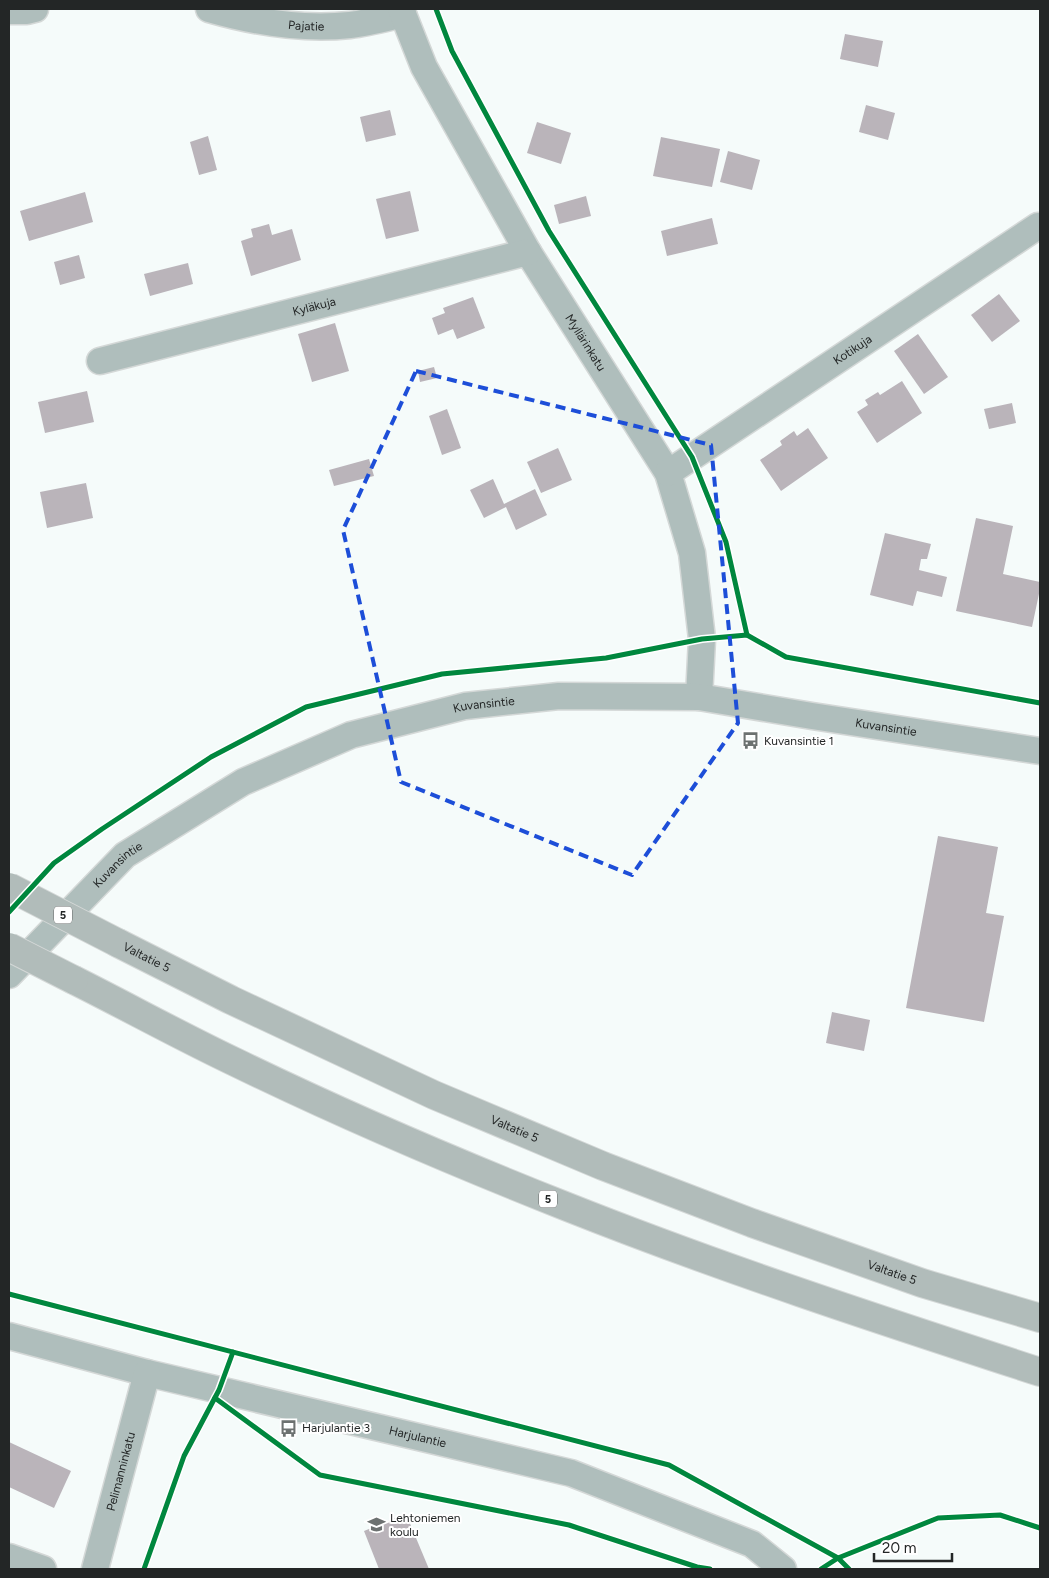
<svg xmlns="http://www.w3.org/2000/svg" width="1049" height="1578" viewBox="0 0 1049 1578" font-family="Figtree,sans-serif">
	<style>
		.building { fill: #bab4ba }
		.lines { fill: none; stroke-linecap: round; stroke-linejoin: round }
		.minor-casing { stroke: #d4d8d7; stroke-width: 29 }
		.highway-casing { stroke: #d4d8d7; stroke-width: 30 }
		.minor { stroke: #afbebc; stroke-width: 26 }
		.highway { stroke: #b1bcba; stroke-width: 28 }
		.highway-bridge-casing { stroke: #d4d8d7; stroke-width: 30; stroke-linecap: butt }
		.highway-bridge { stroke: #b1bcba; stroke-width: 28 }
		.cycleway-casing { stroke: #fff; stroke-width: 8 }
		.cycleway { stroke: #00873e; stroke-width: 5 }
		.marked { fill: none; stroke: #1d4ed8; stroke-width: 4; stroke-dasharray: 10 6; stroke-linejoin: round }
		.labels { text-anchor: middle; stroke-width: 4; stroke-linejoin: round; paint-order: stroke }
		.shield { fill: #fff; stroke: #656767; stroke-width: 1 }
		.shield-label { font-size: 11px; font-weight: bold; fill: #232626 }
		.street-label { font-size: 12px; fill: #232626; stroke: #fff }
		.poi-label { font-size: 12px; fill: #232626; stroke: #fff; text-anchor: start }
	</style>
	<rect width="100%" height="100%" fill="#f5fbfa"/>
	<g class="building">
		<path d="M845 34 883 41 878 67 840 59Z"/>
		<path d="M866 105 895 113 888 140 859 132Z"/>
		<path d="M390 110 396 135 366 142 360 117Z"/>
		<path d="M537 122 571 133 561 164 527 153Z"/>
		<path d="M208 136 217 170 199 175 190 142Z"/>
		<path d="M661 137 720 149 712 187 653 176Z"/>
		<path d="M728 151 760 160 752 190 720 182Z"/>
		<path d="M410 191 419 231 386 239 376 199Z"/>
		<path d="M85 192 93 222 29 241 20 211Z"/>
		<path d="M586 196 591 216 559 224 554 205Z"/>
		<path d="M712 218 718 244 667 256 661 231Z"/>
		<path d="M269 224 272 235 292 229 301 260 251 276 241 241 253 237 251 229Z"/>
		<path d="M79 255 85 278 60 285 54 262Z"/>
		<path d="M188 263 193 284 150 296 144 274Z"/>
		<path d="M999 294 1020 321 992 342 971 315Z"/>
		<path d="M473 297 485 328 457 339 453 329 438 335 432 318 445 313 443 308Z"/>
		<path d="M335 323 349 371 312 382 298 334Z"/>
		<path d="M918 334 948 377 924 394 894 351Z"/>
		<path d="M434 367 437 378 420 382 418 371Z"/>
		<path d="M902 381 922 413 877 443 857 412 868 405 865 400 878 392 880 395Z"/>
		<path d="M87 391 94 422 45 433 38 402Z"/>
		<path d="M1012 403 1016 423 989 429 984 409Z"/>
		<path d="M447 409 461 448 442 455 429 416Z"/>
		<path d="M808 428 828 458 781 491 760 460 782 445 780 441 794 431 797 436Z"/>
		<path d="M558 448 572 480 541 493 527 462Z"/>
		<path d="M369 459 374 476 334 486 329 470Z"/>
		<path d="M493 479 504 504 535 489 547 515 516 530 506 507 484 518 470 490Z"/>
		<path d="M86 483 93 518 47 528 40 492Z"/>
		<path d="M976 518 1013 526 1003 574 1040 582V589L1032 627 956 611Z"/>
		<path d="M885 533 931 544 927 559H921L919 570 947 577 942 597 917 591 913 606 870 595Z"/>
		<path d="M938 836 998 847 986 913 1004 916 984 1022 906 1008Z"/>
		<path d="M832 1012 870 1020 864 1051 826 1043Z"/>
		<path d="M9 1442 71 1471 54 1508 9 1487Z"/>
		<path d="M406 1514 429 1569H379L364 1531Z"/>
	</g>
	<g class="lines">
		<defs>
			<g id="minor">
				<path id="s1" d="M209 9C254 22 303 30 350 25 368 23 386 18 403 14"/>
				<path id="s2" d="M401 9 424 67 528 252 668 473 692 553 702 639 699 697"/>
				<path d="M9 11H27L35 9"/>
				<path id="s3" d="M100 361 528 252"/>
				<path id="s4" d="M668 473 1038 226"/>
				<path id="s5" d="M9 975 125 855 243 782 351 735 465 706 559 696 699 697 812 716 1040 751"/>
				<path id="s6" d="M9 1336 147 1373 571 1473 752 1544 783 1569"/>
				<path d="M9 1557 43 1569"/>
				<path id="s7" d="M95 1569 147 1373"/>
			</g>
			<g id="highway">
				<path id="s8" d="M118 943 231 1000 434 1095 603 1166 752 1223 922 1283 1040 1318"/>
				<path d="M74 980C128 1007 182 1037 237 1063 344 1115 454 1162 565 1206 721 1268 880 1320 1040 1372"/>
			</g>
		</defs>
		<use href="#minor" class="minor-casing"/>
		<use href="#highway" class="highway-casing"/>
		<use href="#minor" class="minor"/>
		<use href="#highway" class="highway"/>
		<defs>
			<g id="highway-bridge">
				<path d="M9 887 118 943"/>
				<path d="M9 947 74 980"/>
			</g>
		</defs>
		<use href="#highway-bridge" class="highway-bridge-casing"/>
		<use href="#highway-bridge" class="highway-bridge"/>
		<defs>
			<g id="cycleway">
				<path d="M436 9 452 51 549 231 692 457 726 542 747 635"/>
				<path d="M9 912 54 863 102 829 211 757 306 707 442 674 606 658 702 639 747 635 786 657 1040 703"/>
				<path d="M9 1294 669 1465 838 1558 849 1569"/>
				<path d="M215 1398 320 1475 569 1525 697 1567 710 1569"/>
				<path d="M144 1569 184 1456 219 1390 233 1352"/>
				<path d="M821 1569 838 1558 938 1518 1000 1515 1040 1528"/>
			</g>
		</defs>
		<use href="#cycleway" class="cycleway-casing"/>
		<use href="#cycleway" class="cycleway"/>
	</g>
	<path class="marked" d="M416 371 711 445 738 723 632 875 401 782 343 530Z"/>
	<defs>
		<symbol id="bus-bare" viewBox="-9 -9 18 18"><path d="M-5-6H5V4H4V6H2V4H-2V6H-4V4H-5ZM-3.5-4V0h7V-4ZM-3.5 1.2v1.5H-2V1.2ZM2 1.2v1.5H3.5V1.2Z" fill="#6c7170" stroke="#fff" stroke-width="2.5" paint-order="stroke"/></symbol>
		<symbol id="school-bare" viewBox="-9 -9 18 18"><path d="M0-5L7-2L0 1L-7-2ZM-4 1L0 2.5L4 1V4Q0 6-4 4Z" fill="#6c7170" stroke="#fff" stroke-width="2.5" paint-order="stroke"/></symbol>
	</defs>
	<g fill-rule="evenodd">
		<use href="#bus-bare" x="738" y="728" width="25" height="25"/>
		<use href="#bus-bare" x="276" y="1416" width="25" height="25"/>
		<use href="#school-bare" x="364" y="1512" width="25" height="25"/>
	</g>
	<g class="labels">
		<g class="shield">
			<rect x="54" y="906.5" width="18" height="17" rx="4"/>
			<rect x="539" y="1190.5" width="18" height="17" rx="4"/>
		</g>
		<g class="shield-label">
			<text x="63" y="919">5</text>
			<text x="548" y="1203">5</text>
		</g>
		<g class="street-label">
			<text dy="4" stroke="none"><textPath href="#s1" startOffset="99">Pajatie</textPath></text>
			<text dy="4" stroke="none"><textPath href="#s3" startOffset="221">Kyläkuja</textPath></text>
			<text dy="4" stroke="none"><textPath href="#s2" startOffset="382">Myllärinkatu</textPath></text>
			<text dy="4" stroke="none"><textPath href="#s4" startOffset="222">Kotikuja</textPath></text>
			<text dy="4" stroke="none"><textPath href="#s5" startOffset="560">Kuvansintie</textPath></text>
			<text dy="4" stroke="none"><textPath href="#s5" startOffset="965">Kuvansintie</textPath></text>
			<text dy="4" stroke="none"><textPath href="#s5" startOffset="155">Kuvansintie</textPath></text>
			<text dy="4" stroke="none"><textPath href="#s8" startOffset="32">Valtatie 5</textPath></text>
			<text dy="4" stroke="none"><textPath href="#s8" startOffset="438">Valtatie 5</textPath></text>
			<text dy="4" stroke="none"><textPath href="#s8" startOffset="842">Valtatie 5</textPath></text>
			<text dy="4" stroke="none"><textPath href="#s6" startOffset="421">Harjulantie</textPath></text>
			<text dy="4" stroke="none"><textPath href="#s7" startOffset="101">Pelimanninkatu</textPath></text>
		</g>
		<g class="poi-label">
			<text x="764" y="745">Kuvansintie 1</text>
			<text x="302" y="1432">Harjulantie 3</text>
			<text x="390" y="1522">Lehtoniemen<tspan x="390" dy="14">koulu</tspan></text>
		</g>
	</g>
	<rect width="1049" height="1578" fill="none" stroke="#232626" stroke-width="20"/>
	<path d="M874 1553v8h78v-8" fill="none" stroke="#232626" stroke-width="2.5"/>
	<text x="882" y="1553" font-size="15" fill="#232626" stroke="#ffffff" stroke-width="4" paint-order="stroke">20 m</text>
</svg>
